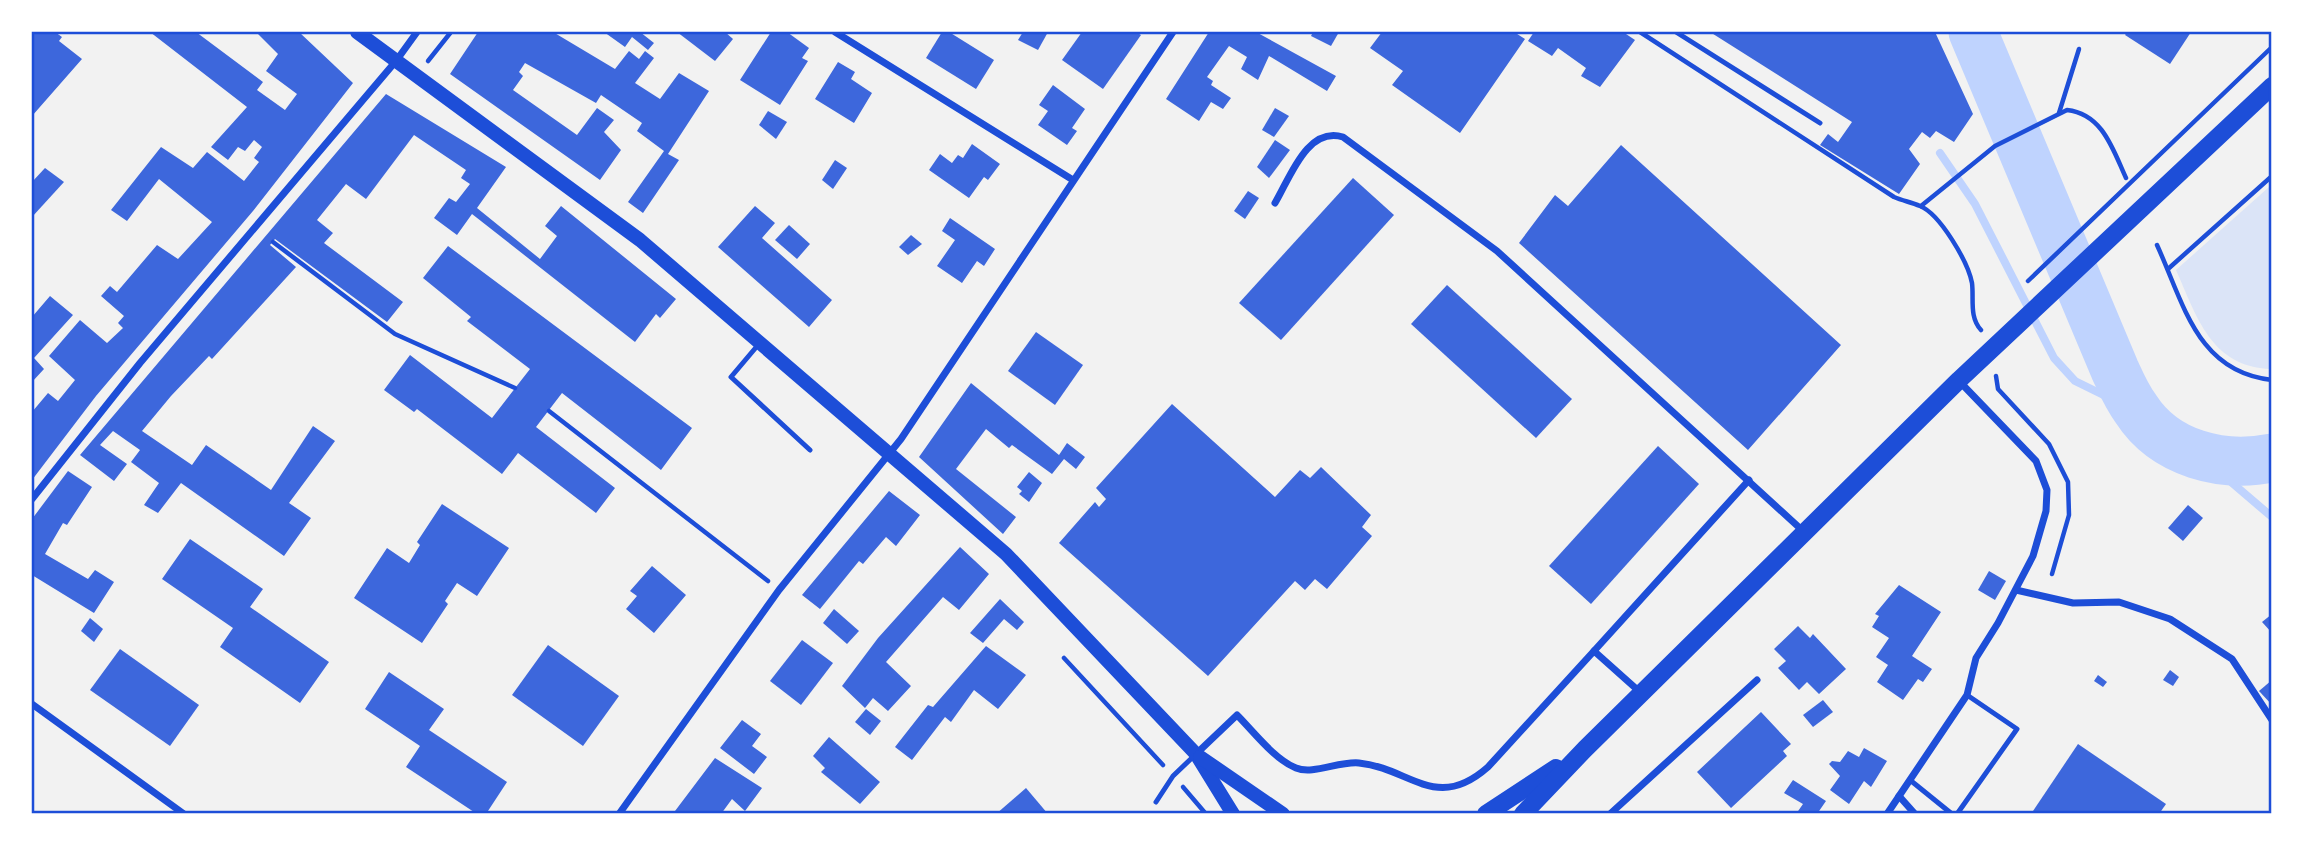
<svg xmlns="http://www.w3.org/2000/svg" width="2303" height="845" viewBox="0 0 2303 845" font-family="'Crimson Pro',serif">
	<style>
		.green { fill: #dbe4f7 }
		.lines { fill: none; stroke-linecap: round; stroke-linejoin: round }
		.stream { stroke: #bfd3fe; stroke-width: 8 }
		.river { stroke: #bfd3fe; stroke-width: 49 }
		.building { fill: #3d67dc }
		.path { stroke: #1d4ed8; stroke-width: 4.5 }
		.service { stroke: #1d4ed8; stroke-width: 5 }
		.minor { stroke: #1d4ed8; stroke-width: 7 }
		.secondary { stroke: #1d4ed8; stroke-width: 14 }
		.primary { stroke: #1d4ed8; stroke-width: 18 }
		.neatline { fill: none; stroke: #1d4ed8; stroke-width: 2.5 }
	</style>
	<rect width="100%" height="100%" fill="#f2f2f2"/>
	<path class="green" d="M2269 187 2272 192 2271 369C2211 367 2197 317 2176 270Z"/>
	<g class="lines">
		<g class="stream">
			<path d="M1940 153 1975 204 2054 358 2075 381 2136 411"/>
			<path d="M2203 458 2272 517"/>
		</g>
		<path class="river" d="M1973 32 2115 370C2121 383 2127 397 2136 409 2165 454 2222 468 2272 458"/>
	</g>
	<g class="building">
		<path d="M32 32H55L62 37 59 41 82 59 32 116Z"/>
		<path d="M150 32H196L263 82 257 90 285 110 297 94 266 71 278 54 256 32H299L353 83 253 211 96 396 32 480V412L48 393 58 401 75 380 49 356 80 320 107 343 123 328 118 323 124 316 101 296 110 286 117 292 157 245 178 259 212 222 159 179 127 221 111 210 161 147 193 168 207 152 244 181 259 162 254 158 262 147 254 140 245 151 238 147 228 160 211 147 247 107Z"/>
		<path d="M478 32H553L615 69 629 51 639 59 645 51 654 58 635 83 660 99 679 73 709 91 668 154 679 160 643 213 628 202 664 151 637 131 642 123 601 95 596 103 525 63 519 72 523 76 513 90 577 135 597 108 614 120 604 132 621 150 600 180 450 74Z"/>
		<path d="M604 32H640L654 43 648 50 632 37 625 47Z"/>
		<path d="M677 32H725L733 39 715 61Z"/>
		<path d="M771 32H787L809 48 802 58 808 61 780 105 740 80Z"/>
		<path d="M942 32H949L994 60 976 89 926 58Z"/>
		<path d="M1023 32H1048L1038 50 1018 40Z"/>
		<path d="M1082 32H1136L1141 35 1103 89 1062 60Z"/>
		<path d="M1209 32H1256L1336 76 1327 91 1269 56 1258 80 1241 69 1247 57 1229 46 1207 77 1213 81 1211 85 1231 98 1223 109 1211 102 1199 121 1166 99Z"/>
		<path d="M1313 32H1339L1331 46 1311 36Z"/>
		<path d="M1382 32H1514L1525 39 1460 133 1392 85 1403 71 1370 48Z"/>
		<path d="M1534 32H1623L1635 40 1600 87 1581 76 1586 68 1558 48 1552 56 1528 41Z"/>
		<path d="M1710 32H1935L1973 114 1954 142 1936 131 1930 138 1922 132 1909 149 1920 164 1899 194 1820 145 1828 134 1838 142 1852 122Z"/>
		<path d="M2127 32H2191L2170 64 2125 35Z"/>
		<path d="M838 62 855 72 851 79 872 93 854 123 815 99Z"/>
		<path d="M1053 85 1085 109 1072 128 1077 131 1067 145 1038 125 1048 111 1039 105Z"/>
		<path d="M386 94 506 167 477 208 540 259 557 236 545 226 561 206 676 299 660 318 656 314 635 342 472 214 457 235 434 218 449 198 456 202 470 184 461 178 466 170 414 135 366 199 346 184 317 220 333 233 324 243 403 302 387 322 275 239 270 245 296 267 212 359 209 356 171 396 142 431 192 465 206 445 271 490 313 426 335 441 289 503 311 518 284 556 181 483 158 513 144 505 159 483 131 462 140 450 113 431 100 445 127 464 114 481 80 455Z"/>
		<path d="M1275 108 1289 116 1274 137 1262 130Z"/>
		<path d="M768 111 787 122 776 139 759 125Z"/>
		<path d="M1275 140 1290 150 1269 178 1257 167Z"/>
		<path d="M972 144 1000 164 988 180 984 177 969 198 929 170 940 154 952 163 958 155 963 158Z"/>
		<path d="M1621 145 1841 345 1748 450 1519 243 1555 195 1568 206Z"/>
		<path d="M835 160 847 168 833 189 822 180Z"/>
		<path d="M45 168 64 182 32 217V182Z"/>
		<path d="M1353 178 1394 215 1281 340 1239 303Z"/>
		<path d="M1248 191 1259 198 1245 219 1234 211Z"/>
		<path d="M755 206 775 223 762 238 832 300 809 327 718 247Z"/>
		<path d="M950 218 995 249 984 266 977 261 962 283 937 266 955 240 942 231Z"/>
		<path d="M789 225 810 244 797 259 775 240Z"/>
		<path d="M911 235 922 244 908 255 899 247Z"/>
		<path d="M448 246 692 428 661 470 562 393 536 427 615 488 596 513 518 453 502 474 417 409 414 412 384 390 410 355 492 418 530 369 467 321 471 317 423 278Z"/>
		<path d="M1447 285 1572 399 1536 438 1411 324Z"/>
		<path d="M50 296 73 315 34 358 44 369 32 382V317Z"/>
		<path d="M1036 332 1083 365 1055 405 1008 371Z"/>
		<path d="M971 383 1059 455 1067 443 1085 457 1076 469 1064 459 1052 474 1012 445 1009 448 986 429 956 469 1016 517 1003 534 919 457Z"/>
		<path d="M1172 404 1275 497 1300 470 1310 478 1321 467 1371 515 1362 527 1372 536 1327 589 1315 579 1305 590 1295 581 1208 676 1059 543 1095 502 1099 507 1106 499 1096 488Z"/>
		<path d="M1658 446 1699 484 1591 604 1549 566Z"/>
		<path d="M68 471 92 487 67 525 63 523 45 554 88 579 95 570 114 582 94 613 32 575V519Z"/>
		<path d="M1029 472 1042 483 1029 502 1019 494 1022 491 1017 487Z"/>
		<path d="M889 491 920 515 896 546 886 537 863 564 859 561 820 609 802 595Z"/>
		<path d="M442 504 509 548 477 596 457 583 445 601 448 604 422 643 354 598 387 548 409 563 420 545 417 542Z"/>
		<path d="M2188 505 2203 518 2183 541 2168 528Z"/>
		<path d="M190 539 263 589 250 607 329 662 300 703 220 647 233 628 162 579Z"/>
		<path d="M960 547 989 574 959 610 943 597 886 662 911 686 888 711 873 698 865 708 842 686 878 638Z"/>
		<path d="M652 566 686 595 654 633 626 609 637 596 630 591Z"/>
		<path d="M1989 571 2006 581 1995 600 1978 590Z"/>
		<path d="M1899 585 1941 612 1912 656 1932 669 1923 682 1918 679 1903 700 1877 682 1888 665 1876 657 1889 638 1872 627 1879 616 1875 614Z"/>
		<path d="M1000 599 1024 622 1017 630 1004 619 983 643 970 633Z"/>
		<path d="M834 609 859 631 847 644 823 623Z"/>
		<path d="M2272 614V633L2262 622Z"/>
		<path d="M90 618 103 629 94 642 81 631Z"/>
		<path d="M1798 626 1810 638 1813 634 1846 669 1819 694 1807 682 1799 690 1778 668 1786 661 1774 649Z"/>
		<path d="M802 640 833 663 801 705 770 681Z"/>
		<path d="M548 645 619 696 583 746 512 695Z"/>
		<path d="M986 646 1026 675 998 709 974 690 951 722 945 717 912 760 895 747 928 705 933 707Z"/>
		<path d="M120 649 199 705 170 746 90 690Z"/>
		<path d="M2170 670 2179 677 2173 686 2163 680Z"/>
		<path d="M389 672 444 709 429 730 507 782 486 814H477L406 767 420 746 365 709Z"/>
		<path d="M2098 675 2107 682 2103 687 2094 681Z"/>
		<path d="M2272 680V705L2259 691Z"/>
		<path d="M1823 700 1833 712 1813 727 1803 715Z"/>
		<path d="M866 709 881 721 870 735 855 722Z"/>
		<path d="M1761 712 1791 744 1783 751 1787 756 1731 808 1697 772Z"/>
		<path d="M742 720 761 734 752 746 767 757 754 774 720 748Z"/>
		<path d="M829 737 880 782 860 804 821 772 825 768 813 756Z"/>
		<path d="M2078 744 2166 804 2159 814H2031Z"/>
		<path d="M1864 748 1887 761 1871 787 1864 781 1849 804 1830 790 1840 776 1829 764 1832 761 1840 762 1848 751 1859 757Z"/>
		<path d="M715 758 762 788 745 811 732 799 721 814H679L675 811Z"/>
		<path d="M1793 780 1826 801 1817 814H1796L1803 804 1784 793Z"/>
		<path d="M1026 788 1048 814H996Z"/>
	</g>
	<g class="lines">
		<g class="path">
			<path d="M1640 32 1894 197C1903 201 1911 202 1920 206 1940 214 1968 262 1972 283 1974 299 1969 317 1981 330"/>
			<path d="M428 61 451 32"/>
			<path d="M2059 113 2079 49"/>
			<path d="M1921 206 1995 146 2067 110C2103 114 2113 150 2126 178"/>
			<path d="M273 242 395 334 515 388"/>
			<path d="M2157 245C2184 304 2197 372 2272 380"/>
			<path d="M2168 269 2272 176"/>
			<path d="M2028 281 2272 47"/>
			<path d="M1996 376 1998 389 2049 444 2068 482 2069 515 2052 574"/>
			<path d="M549 411 768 581"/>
			<path d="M1064 658 1163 765"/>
			<path d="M1183 787 1206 814"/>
		</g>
		<g class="service">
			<path d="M1676 32 1820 123"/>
			<path d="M758 345 731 377 810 450"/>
			<path d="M1910 780 1952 814"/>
			<path d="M1156 802 1173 776 1196 754"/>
			<path d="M1957 814 2017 729 1967 695"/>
		</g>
		<g class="minor">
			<path d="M835 32 1073 180"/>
			<path d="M1275 203C1290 178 1307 126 1343 137L1497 251 1803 531"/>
			<path d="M32 499 140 363 396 61 417 32"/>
			<path d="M2016 590 2073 603 2119 602 2170 619 2232 659 2272 720"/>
			<path d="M1594 651 1749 480"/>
			<path d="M32 704 184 814"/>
			<path d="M1196 754 1237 715C1254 732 1274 759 1296 768 1313 775 1339 761 1359 763 1410 768 1436 813 1488 767L1594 651 1641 693"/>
			<path d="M1899 796 1915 814"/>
			<path d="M619 814 779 590 901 439 1173 32"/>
			<path d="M1610 814 1757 680"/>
			<path d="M1887 814 1967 695 1976 658 1998 623 2033 556 2046 511 2047 490 2036 461 1960 382"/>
		</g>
		<g class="secondary">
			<path d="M357 32 640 240 1006 554 1196 754 1233 814"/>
			<path d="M1200 757 1283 814"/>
		</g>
		<g class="primary">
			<path d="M1486 814 1556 768"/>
			<path d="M1523 814 1585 749 1959 380 2272 86"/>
		</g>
	</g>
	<rect width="2303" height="845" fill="none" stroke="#ffffff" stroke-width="66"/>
	<rect x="33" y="33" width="2237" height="779" class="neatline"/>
</svg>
